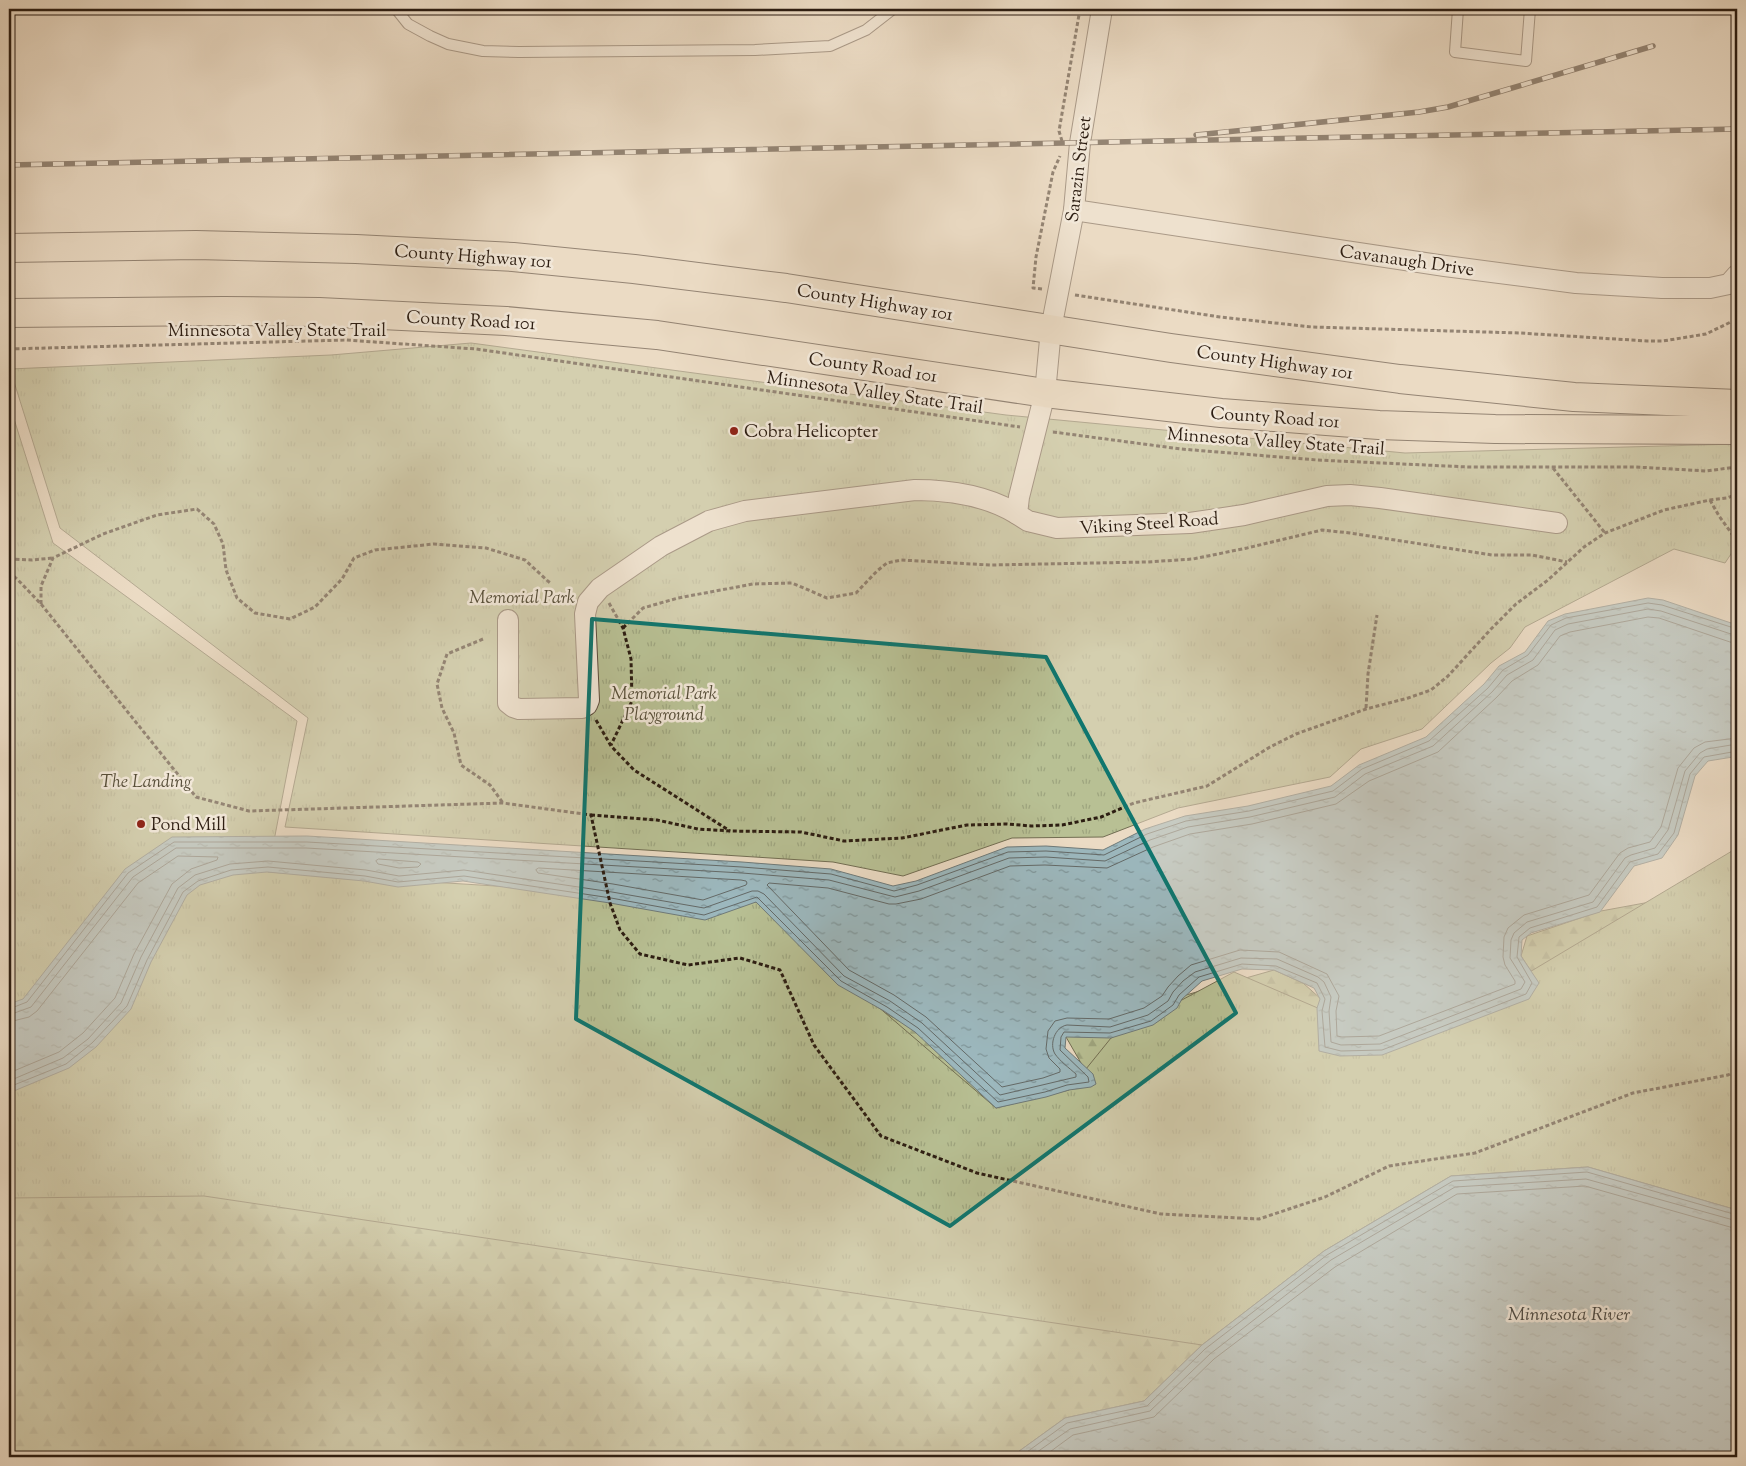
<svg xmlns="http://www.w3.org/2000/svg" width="1746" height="1466" viewBox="0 0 1746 1466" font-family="'Sorts Mill Goudy',serif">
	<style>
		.forest { fill: url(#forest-firs); stroke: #726e53 }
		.park { fill: url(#park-tufts); stroke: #726e53 }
		.water { fill: url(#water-ripples); stroke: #6f7a79 }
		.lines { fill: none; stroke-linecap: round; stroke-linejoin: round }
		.shore { stroke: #646a68; stroke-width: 1 }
		.service-casing { stroke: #5c4c3e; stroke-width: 12 }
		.minor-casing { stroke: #5c4c3e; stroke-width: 22 }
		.primary-casing { stroke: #2c1d12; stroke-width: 30 }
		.path { stroke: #2c1d12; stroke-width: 3; stroke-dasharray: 4 2.5; stroke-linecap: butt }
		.service { stroke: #f2e8d9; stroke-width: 10 }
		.minor { stroke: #f2e8d9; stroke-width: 20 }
		.primary { stroke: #ebdbc4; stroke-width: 28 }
		.rail-casing { stroke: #2c1d12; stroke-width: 5.5 }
		.rail { stroke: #f2e8d9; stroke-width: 4; stroke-dasharray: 11; stroke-linecap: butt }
		.marked { fill: none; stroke: #0f766e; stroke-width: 4; stroke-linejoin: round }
		.poi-dot { fill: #8f2418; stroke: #f2e8d9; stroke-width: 2 }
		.labels { text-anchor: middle; stroke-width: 5; stroke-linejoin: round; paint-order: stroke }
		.street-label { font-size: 18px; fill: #2c1d12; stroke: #f2e8d9 }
		.poi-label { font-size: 18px; fill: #2c1d12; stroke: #f2e8d9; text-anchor: start }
		.park-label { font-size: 18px; font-style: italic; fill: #564e39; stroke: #f2e8d9 }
		.water-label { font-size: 19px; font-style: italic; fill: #4e4c46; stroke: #f2e8d9 }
	</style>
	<defs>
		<pattern id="forest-firs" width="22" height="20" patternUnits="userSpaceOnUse" patternTransform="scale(1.25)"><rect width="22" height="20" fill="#b8c094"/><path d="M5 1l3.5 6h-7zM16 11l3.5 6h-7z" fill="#9ea57f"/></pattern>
		<pattern id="park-tufts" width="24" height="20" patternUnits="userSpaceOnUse" patternTransform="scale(1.25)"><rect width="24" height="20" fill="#b8c094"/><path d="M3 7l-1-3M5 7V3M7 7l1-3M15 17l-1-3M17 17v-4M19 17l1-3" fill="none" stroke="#9ea57f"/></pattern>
		<pattern id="water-ripples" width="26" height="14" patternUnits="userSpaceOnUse" patternTransform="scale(1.25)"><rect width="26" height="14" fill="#9cb8be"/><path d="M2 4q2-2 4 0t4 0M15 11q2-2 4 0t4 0" fill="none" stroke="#7f9599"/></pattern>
	</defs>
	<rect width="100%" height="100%" fill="#ebdbc4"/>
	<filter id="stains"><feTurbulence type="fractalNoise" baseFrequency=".004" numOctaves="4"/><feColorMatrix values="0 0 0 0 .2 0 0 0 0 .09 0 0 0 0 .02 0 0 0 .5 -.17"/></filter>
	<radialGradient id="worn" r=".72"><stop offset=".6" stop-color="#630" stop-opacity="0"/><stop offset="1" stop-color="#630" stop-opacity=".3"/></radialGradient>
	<path class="forest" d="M9 819 856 996 896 1019 1091 1087 1081 1063 1066 1037 1186 995 1274 970 1303 983 1321 999 1539 983 1521 956 1527 936 1601 911 1737 886V1210L1596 1170 1451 1176 1324 1251 1202 1345 1144 1401 1065 1418 1011 1457H9Z"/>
	<g class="park">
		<path d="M471 343 1006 415 1405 453 1737 444V545L1725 563 1674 549 1525 627 1510 648 1491 663 1422 729 1361 749 1330 777 1178 808 1103 837 1012 838 903 876 833 862 285 827 308 718 60 528 10 369 331 355Z"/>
		<path d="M9 403 53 543 297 721 268 872 756 902 996 1108 1069 1090 1111 1038 1234 972 1406 1046 1737 848V1210L1588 1167 1451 1176 1324 1251 1202 1345 204 1196 9 1198Z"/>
	</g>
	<g class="water">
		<path d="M1648 598 1663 600 1737 625V760L1733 757 1708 761 1695 776 1678 835 1662 858 1634 866 1600 912 1531 933 1522 940 1521 956 1539 983 1529 999 1382 1055 1340 1056 1319 1051 1317 1008 1320 999 1314 988 1274 970 1242 969 1202 981 1182 999 1177 1008 1153 1025 1111 1038 1066 1037 1065 1048 1093 1074 1096 1084 1091 1087 1069 1090 1046 1097 996 1108 915 1032 884 1011 838 985 756 902 705 920 610 903 463 881 398 887 364 881 267 872 233 875 200 885 187 895 151 962 131 1009 96 1047 69 1068 9 1093V1004L23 999 125 869 172 837 307 836 742 862 831 869 893 886 916 881 1007 847 1046 846 1103 850 1145 829 1185 816 1248 806 1331 786 1359 765 1426 737 1484 684 1499 666 1525 652 1548 621 1565 614Z"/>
		<path d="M1588 1167 1737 1210V1457H1011L1065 1418 1144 1401 1202 1345 1324 1251 1451 1176Z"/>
	</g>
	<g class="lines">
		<g class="shore">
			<path d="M1737 643 1730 642 1659 618 1648 617 1570 632 1560 636 1538 665 1512 681 1497 697 1438 752 1369 781 1336 804 1252 824 1190 834 1153 847 1107 868 1045 865 1010 866 921 899 896 904H889L828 888 769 883 767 885 849 970 894 995 926 1017 1002 1087 1043 1078 1060 1072V1069L1049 1058 1046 1049 1048 1031 1055 1021 1067 1018 1109 1019 1144 1008 1162 996 1168 987 1178 976 1191 965 1240 950 1279 952 1327 974 1339 996 1336 1011 1337 1036 1342 1037 1379 1036 1515 984V981L1505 965 1503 957 1504 937 1508 928 1524 915 1589 895 1620 853 1628 848 1650 842 1661 827 1678 768 1694 748 1705 742 1737 738"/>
			<path d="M379 859 418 862 421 864 418 867 399 868 378 864 376 861Z"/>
			<path d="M539 868 741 880 746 881 747 883 746 885 703 900 613 884 538 873 536 870Z"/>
			<path d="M9 1009 27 1002 128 873 174 842H307L742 867 831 874 894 891 917 885 1008 852 1046 851 1104 855 1147 834 1186 821 1249 811 1333 791 1362 769 1429 741 1488 688 1503 670 1528 655 1551 625 1566 618 1648 603 1662 605 1737 629"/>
			<path d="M9 1015 31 1007 133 877 176 848H306L742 873 829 880 895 897 919 891 1009 858 1046 857 1105 861 1150 840 1188 827 1250 817 1335 797 1365 774 1433 746 1492 692 1507 675 1533 660 1555 630 1568 624 1648 609 1661 611 1737 636"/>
			<path d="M9 1022 29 1017 37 1011 138 883 178 856 218 857 217 860 191 869 172 884 134 954 115 998 83 1033 59 1052 9 1073"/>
			<path d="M9 1081 63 1058 88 1039 121 1003 141 957 178 888 195 875 230 864 268 861 366 870 399 876 464 870 612 892 704 908 752 891H758L764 894 844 976 890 1001 922 1023 1000 1095 1076 1077V1074C1069 1068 1060 1061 1055 1054 1049 1044 1055 1027 1067 1025L1110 1027 1148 1015 1168 1001 1173 992 1183 981 1195 972 1241 958 1277 959 1318 977 1324 982 1331 997 1329 1011 1331 1042 1341 1045 1380 1044 1521 989 1525 982 1510 958 1511 940 1514 933 1527 922 1593 902 1625 858 1631 855 1655 848 1668 830 1685 771 1700 753 1707 749 1731 745 1737 746"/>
			<path d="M9 1087 66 1064 92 1043 127 1006 147 960 183 892 198 881 231 870 268 867 365 876 398 882 464 876 611 898 704 915 757 897 841 981 887 1007 918 1028 998 1102 1045 1092 1067 1085 1089 1082 1088 1077 1060 1050 1061 1037 1064 1032 1110 1033 1151 1021 1173 1005 1179 995 1199 977 1242 964 1276 966 1317 983 1325 999 1322 1011 1325 1047 1341 1051 1382 1050 1526 994 1532 983 1517 957 1519 937 1530 928 1597 907 1630 862 1658 854 1674 833 1690 774 1704 757 1732 752 1737 753"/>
			<path d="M1020 1457 1067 1423 1147 1406 1205 1349 1327 1255 1453 1181 1587 1172 1737 1215"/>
			<path d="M1030 1457 1070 1429 1150 1411 1210 1354 1331 1260 1455 1187 1586 1179 1737 1221"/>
			<path d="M1043 1457 1073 1435 1154 1417 1214 1359 1335 1267 1457 1194 1585 1186 1737 1229"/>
		</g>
		<defs>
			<g id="service">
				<path d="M396 9 408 24 430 36 448 44 483 51 519 52 755 50 830 46 866 30 893 9"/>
				<path d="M1458 9 1455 52 1526 61 1530 9"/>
			</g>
			<g id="minor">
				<path d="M1102 9 1080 143 1074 210 1051 329 1045 393 1019 497 1017 514 1028 521 1057 528 1190 523 1244 515 1327 496 1350 495 1380 498 1557 523"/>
				<path d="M1074 210 1445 266 1576 283 1662 288H1710L1729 284 1737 275"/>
				<path d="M508 620V703L513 707 519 709 582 708 587 705 589 700 585 614 588 602 600 588 661 546 709 521 745 511 915 490C951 490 986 495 1017 514"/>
			</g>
			<g id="primary">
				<path d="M9 248 196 245 356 249 513 257 634 269 786 288 1171 348 1400 379 1574 397 1737 404"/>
				<path d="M9 313 224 311 319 312 506 321 657 335 1045 393 1221 413 1379 425 1495 429 1737 430"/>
			</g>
		</defs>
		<use href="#service" class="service-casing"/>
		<use href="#minor" class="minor-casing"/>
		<use href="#primary" class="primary-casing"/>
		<g class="path">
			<path d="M1062 141 1059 131 1080 9"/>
			<path d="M1042 289 1033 288 1036 257 1053 172 1060 156"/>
			<path d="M1075 295 1220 317 1312 327 1520 333 1647 341H1663L1706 334 1737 319"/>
			<path d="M9 349 346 340 476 349 1020 427"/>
			<path d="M1053 432 1181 449 1317 460 1468 467H1636L1706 471 1737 467"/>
			<path d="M1553 468 1605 533"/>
			<path d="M1710 500 1719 516 1737 541"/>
			<path d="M9 559 32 560 52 558"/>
			<path d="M9 572 18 580 41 604 196 797 249 811 503 803 591 815 610 903 620 930 640 954 688 965 740 958 780 970 814 1045 881 1136 977 1173 1161 1214 1259 1219 1325 1197 1389 1166 1475 1153 1633 1093 1728 1075 1737 1070"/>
			<path d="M609 603 623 628 631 659 632 701 611 745"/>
			<path d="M41 604V586L53 558 103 534 157 515 197 509 214 524 223 544 226 570 237 598 255 613 290 619 315 607 342 579 354 558 375 550 434 544 486 548 525 560 550 583"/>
			<path d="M623 628 643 608 678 598 753 584 792 583 827 598 856 593 877 571 887 563 901 560 990 565 1148 562 1193 559 1247 548 1322 530 1350 533 1492 555H1532L1567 562"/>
			<path d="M483 639 447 654 437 684 442 708 454 733 461 765 490 785 503 803"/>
			<path d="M1366 708 1368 674 1377 615"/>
			<path d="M596 720 611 746 634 770 730 831"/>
			<path d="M591 815 657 820 698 829 730 831 801 832 844 841 902 838 967 825 1007 824 1031 826 1062 825 1101 817 1134 803 1207 786 1270 747 1296 734 1366 709 1408 698 1431 690 1448 676 1491 629 1516 604 1548 580 1584 547 1605 533 1664 510 1710 500 1727 498 1737 494"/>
		</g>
		<use href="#service" class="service"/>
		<use href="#minor" class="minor"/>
		<use href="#primary" class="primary"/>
		<defs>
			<g id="rail">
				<path d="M1196 135 1419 112 1448 107 1653 46"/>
				<path d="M9 165 1737 129"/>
			</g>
		</defs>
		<use href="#rail" class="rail-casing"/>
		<use href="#rail" class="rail"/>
	</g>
	<path d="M0 0H1746V1466H0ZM592 619 1046 657 1236 1013 950 1226 576 1019Z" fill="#ebdbc4" fill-opacity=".55" fill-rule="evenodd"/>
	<path class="marked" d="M592 619 1046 657 1236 1013 950 1226 576 1019Z"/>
	<g class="poi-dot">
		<circle cx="734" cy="431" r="5"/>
		<circle cx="141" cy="824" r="5"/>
	</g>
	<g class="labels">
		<g class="street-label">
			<text transform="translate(1078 169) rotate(-83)" y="6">Sarazin Street</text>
			<text transform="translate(473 256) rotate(4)" y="6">County Highway 101</text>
			<text transform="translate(1407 260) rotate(8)" y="6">Cavanaugh Drive</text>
			<text transform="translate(875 302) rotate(9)" y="6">County Highway 101</text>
			<text transform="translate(471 320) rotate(3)" y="6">County Road 101</text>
			<text x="277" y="336">Minnesota Valley State Trail</text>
			<text transform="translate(1275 362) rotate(8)" y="6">County Highway 101</text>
			<text transform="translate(873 367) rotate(8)" y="6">County Road 101</text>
			<text transform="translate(875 392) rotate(8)" y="6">Minnesota Valley State Trail</text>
			<text transform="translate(1275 417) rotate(4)" y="6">County Road 101</text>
			<text transform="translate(1276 441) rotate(4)" y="6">Minnesota Valley State Trail</text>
			<text transform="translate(1149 523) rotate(-4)" y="6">Viking Steel Road</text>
		</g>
		<g class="poi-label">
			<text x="744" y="437">Cobra Helicopter</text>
			<text x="151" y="830">Pond Mill</text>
		</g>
		<g class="park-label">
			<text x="522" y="603">Memorial Park</text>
			<text x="664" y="699">Memorial Park<tspan x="664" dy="21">Playground</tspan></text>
			<text x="146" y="787">The Landing</text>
		</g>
		<g class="water-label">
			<text x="1569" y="1320">Minnesota River</text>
		</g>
	</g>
	<rect width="1746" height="1466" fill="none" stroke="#ebdbc4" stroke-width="30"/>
	<rect x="10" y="10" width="1726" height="1446" fill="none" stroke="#2c1d12" stroke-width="2.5"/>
	<rect x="15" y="15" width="1716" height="1436" fill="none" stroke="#2c1d12"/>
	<rect width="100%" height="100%" filter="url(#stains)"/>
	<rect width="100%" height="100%" fill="url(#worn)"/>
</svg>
